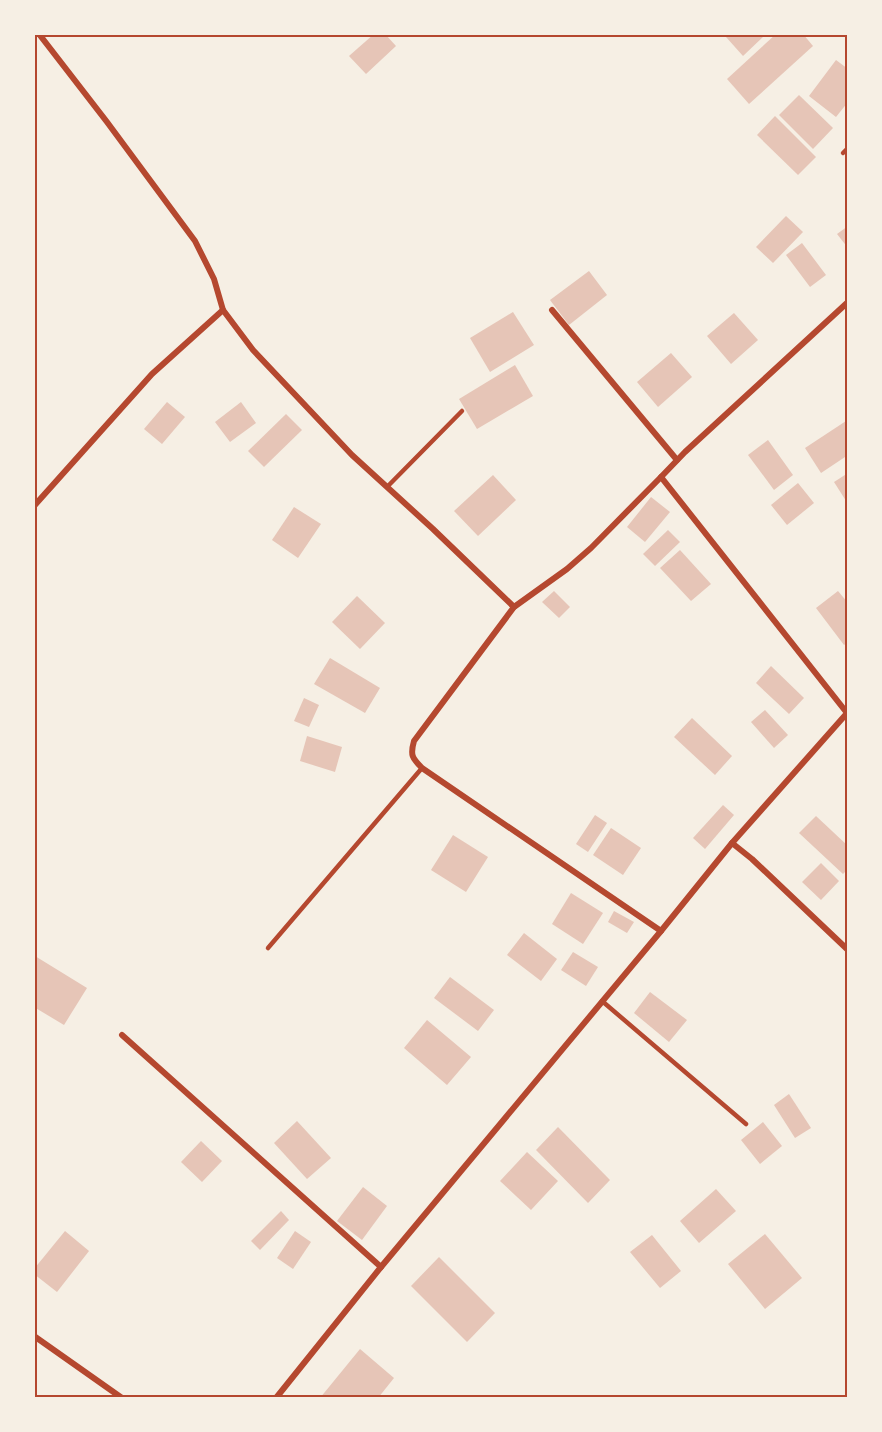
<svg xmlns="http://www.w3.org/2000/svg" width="882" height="1432" viewBox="0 0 882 1432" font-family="Overpass,sans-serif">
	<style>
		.building { fill: #e6c5b7 }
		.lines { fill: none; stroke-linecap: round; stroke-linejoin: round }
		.service { stroke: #b5482f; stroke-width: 4.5 }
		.minor { stroke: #b5482f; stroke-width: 6 }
		.neatline { fill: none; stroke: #b5482f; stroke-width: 2 }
	</style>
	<rect width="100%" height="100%" fill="#f6efe4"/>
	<g class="building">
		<path d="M374 34H385L396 46 366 74 349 56Z"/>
		<path d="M729 34H766L743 56 726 37Z"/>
		<path d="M776 34H803L813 46 749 104 727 79Z"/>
		<path d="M836 60 848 69V102L836 117 809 96Z"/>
		<path d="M799 95 833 128 813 149 779 115Z"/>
		<path d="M775 116 816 157 798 175 757 135Z"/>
		<path d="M786 216 803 232 773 263 756 247Z"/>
		<path d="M848 226V248L837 234Z"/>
		<path d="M802 243 826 275 810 287 786 255Z"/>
		<path d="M589 271 607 295 569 325 550 300Z"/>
		<path d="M513 312 534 345 490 372 470 338Z"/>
		<path d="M734 313 758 340 731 364 707 336Z"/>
		<path d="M671 353 692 377 658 407 637 382Z"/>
		<path d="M515 365 533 396 477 429 459 399Z"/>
		<path d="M167 402 185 417 162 444 144 429Z"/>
		<path d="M241 402 256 423 230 442 215 422Z"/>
		<path d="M286 414 302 430 264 467 248 451Z"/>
		<path d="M846 421 848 423V455L821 473 805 448Z"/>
		<path d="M768 440 793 475 774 490 748 455Z"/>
		<path d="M848 473V504L834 482Z"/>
		<path d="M493 475 516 500 478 536 454 511Z"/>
		<path d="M798 483 814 503 787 525 771 505Z"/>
		<path d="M651 497 670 512 645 542 627 527Z"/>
		<path d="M294 507 321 524 298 558 272 540Z"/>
		<path d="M668 530 680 542 655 566 643 554Z"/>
		<path d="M680 550 711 584 691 601 660 568Z"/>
		<path d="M554 591 570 607 559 618 542 602Z"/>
		<path d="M838 591 848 603V642L844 645 816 608Z"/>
		<path d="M357 596 385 623 360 649 332 622Z"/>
		<path d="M330 658 380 688 365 713 314 684Z"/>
		<path d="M771 666 804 698 789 714 756 683Z"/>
		<path d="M304 698 319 705 309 727 294 721Z"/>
		<path d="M765 710 788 735 774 748 751 722Z"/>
		<path d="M692 718 732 756 715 775 674 737Z"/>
		<path d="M307 736 342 747 335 772 300 761Z"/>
		<path d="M723 805 734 815 705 849 693 838Z"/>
		<path d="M595 815 607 823 588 852 576 844Z"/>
		<path d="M816 816 848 846V869L843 874 799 833Z"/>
		<path d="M611 828 641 848 623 875 593 855Z"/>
		<path d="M453 835 488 857 466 892 431 870Z"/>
		<path d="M821 863 839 881 821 900 802 882Z"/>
		<path d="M571 893 603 913 583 944 552 924Z"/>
		<path d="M614 911 634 922 627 933 608 922Z"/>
		<path d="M524 933 557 959 541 981 507 955Z"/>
		<path d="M573 952 598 967 586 986 561 970Z"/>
		<path d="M35 956 87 988 64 1025 34 1007Z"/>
		<path d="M450 977 494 1010 478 1031 434 998Z"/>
		<path d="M650 992 687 1020 669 1042 634 1013Z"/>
		<path d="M427 1020 471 1057 447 1085 404 1048Z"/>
		<path d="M789 1094 811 1128 795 1138 774 1105Z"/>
		<path d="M297 1121 331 1158 307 1179 274 1143Z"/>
		<path d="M763 1122 782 1146 760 1164 741 1140Z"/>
		<path d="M558 1127 610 1180 588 1203 536 1150Z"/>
		<path d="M201 1141 222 1161 202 1182 181 1162Z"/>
		<path d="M527 1152 558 1181 531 1210 500 1181Z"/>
		<path d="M363 1187 387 1206 362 1240 337 1221Z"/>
		<path d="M716 1189 736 1211 699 1243 680 1221Z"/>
		<path d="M281 1211 289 1220 260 1250 251 1241Z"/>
		<path d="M65 1231 89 1251 57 1292 34 1274V1269Z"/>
		<path d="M295 1231 311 1242 293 1269 277 1258Z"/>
		<path d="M765 1234 802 1278 765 1309 728 1264Z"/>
		<path d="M652 1235 681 1271 660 1288 630 1252Z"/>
		<path d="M439 1257 495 1313 467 1342 411 1286Z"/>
		<path d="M360 1349 394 1378 378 1398H320Z"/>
	</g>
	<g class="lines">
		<g class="service">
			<path d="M843 153 848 148"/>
			<path d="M387 487 462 411"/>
			<path d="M268 948 422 768"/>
			<path d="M602 1001 746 1124"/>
		</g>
		<g class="minor">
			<path d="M39 34 107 122 195 241 214 279 223 310"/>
			<path d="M552 310 677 460"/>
			<path d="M661 477 591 548 567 569 514 607 414 741C410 755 412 758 422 768L661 931"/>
			<path d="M34 506 152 374 223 310 253 350 352 455 433 529 514 607"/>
			<path d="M847 713 661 477 685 452 848 302"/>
			<path d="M732 843 752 859 848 950"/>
			<path d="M122 1035 381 1267"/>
			<path d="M34 1336 122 1398"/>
			<path d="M276 1398 381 1267 661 931 732 843 848 712"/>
		</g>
	</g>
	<rect width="882" height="1432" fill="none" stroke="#f6efe4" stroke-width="72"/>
	<rect x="36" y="36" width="810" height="1360" class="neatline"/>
</svg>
